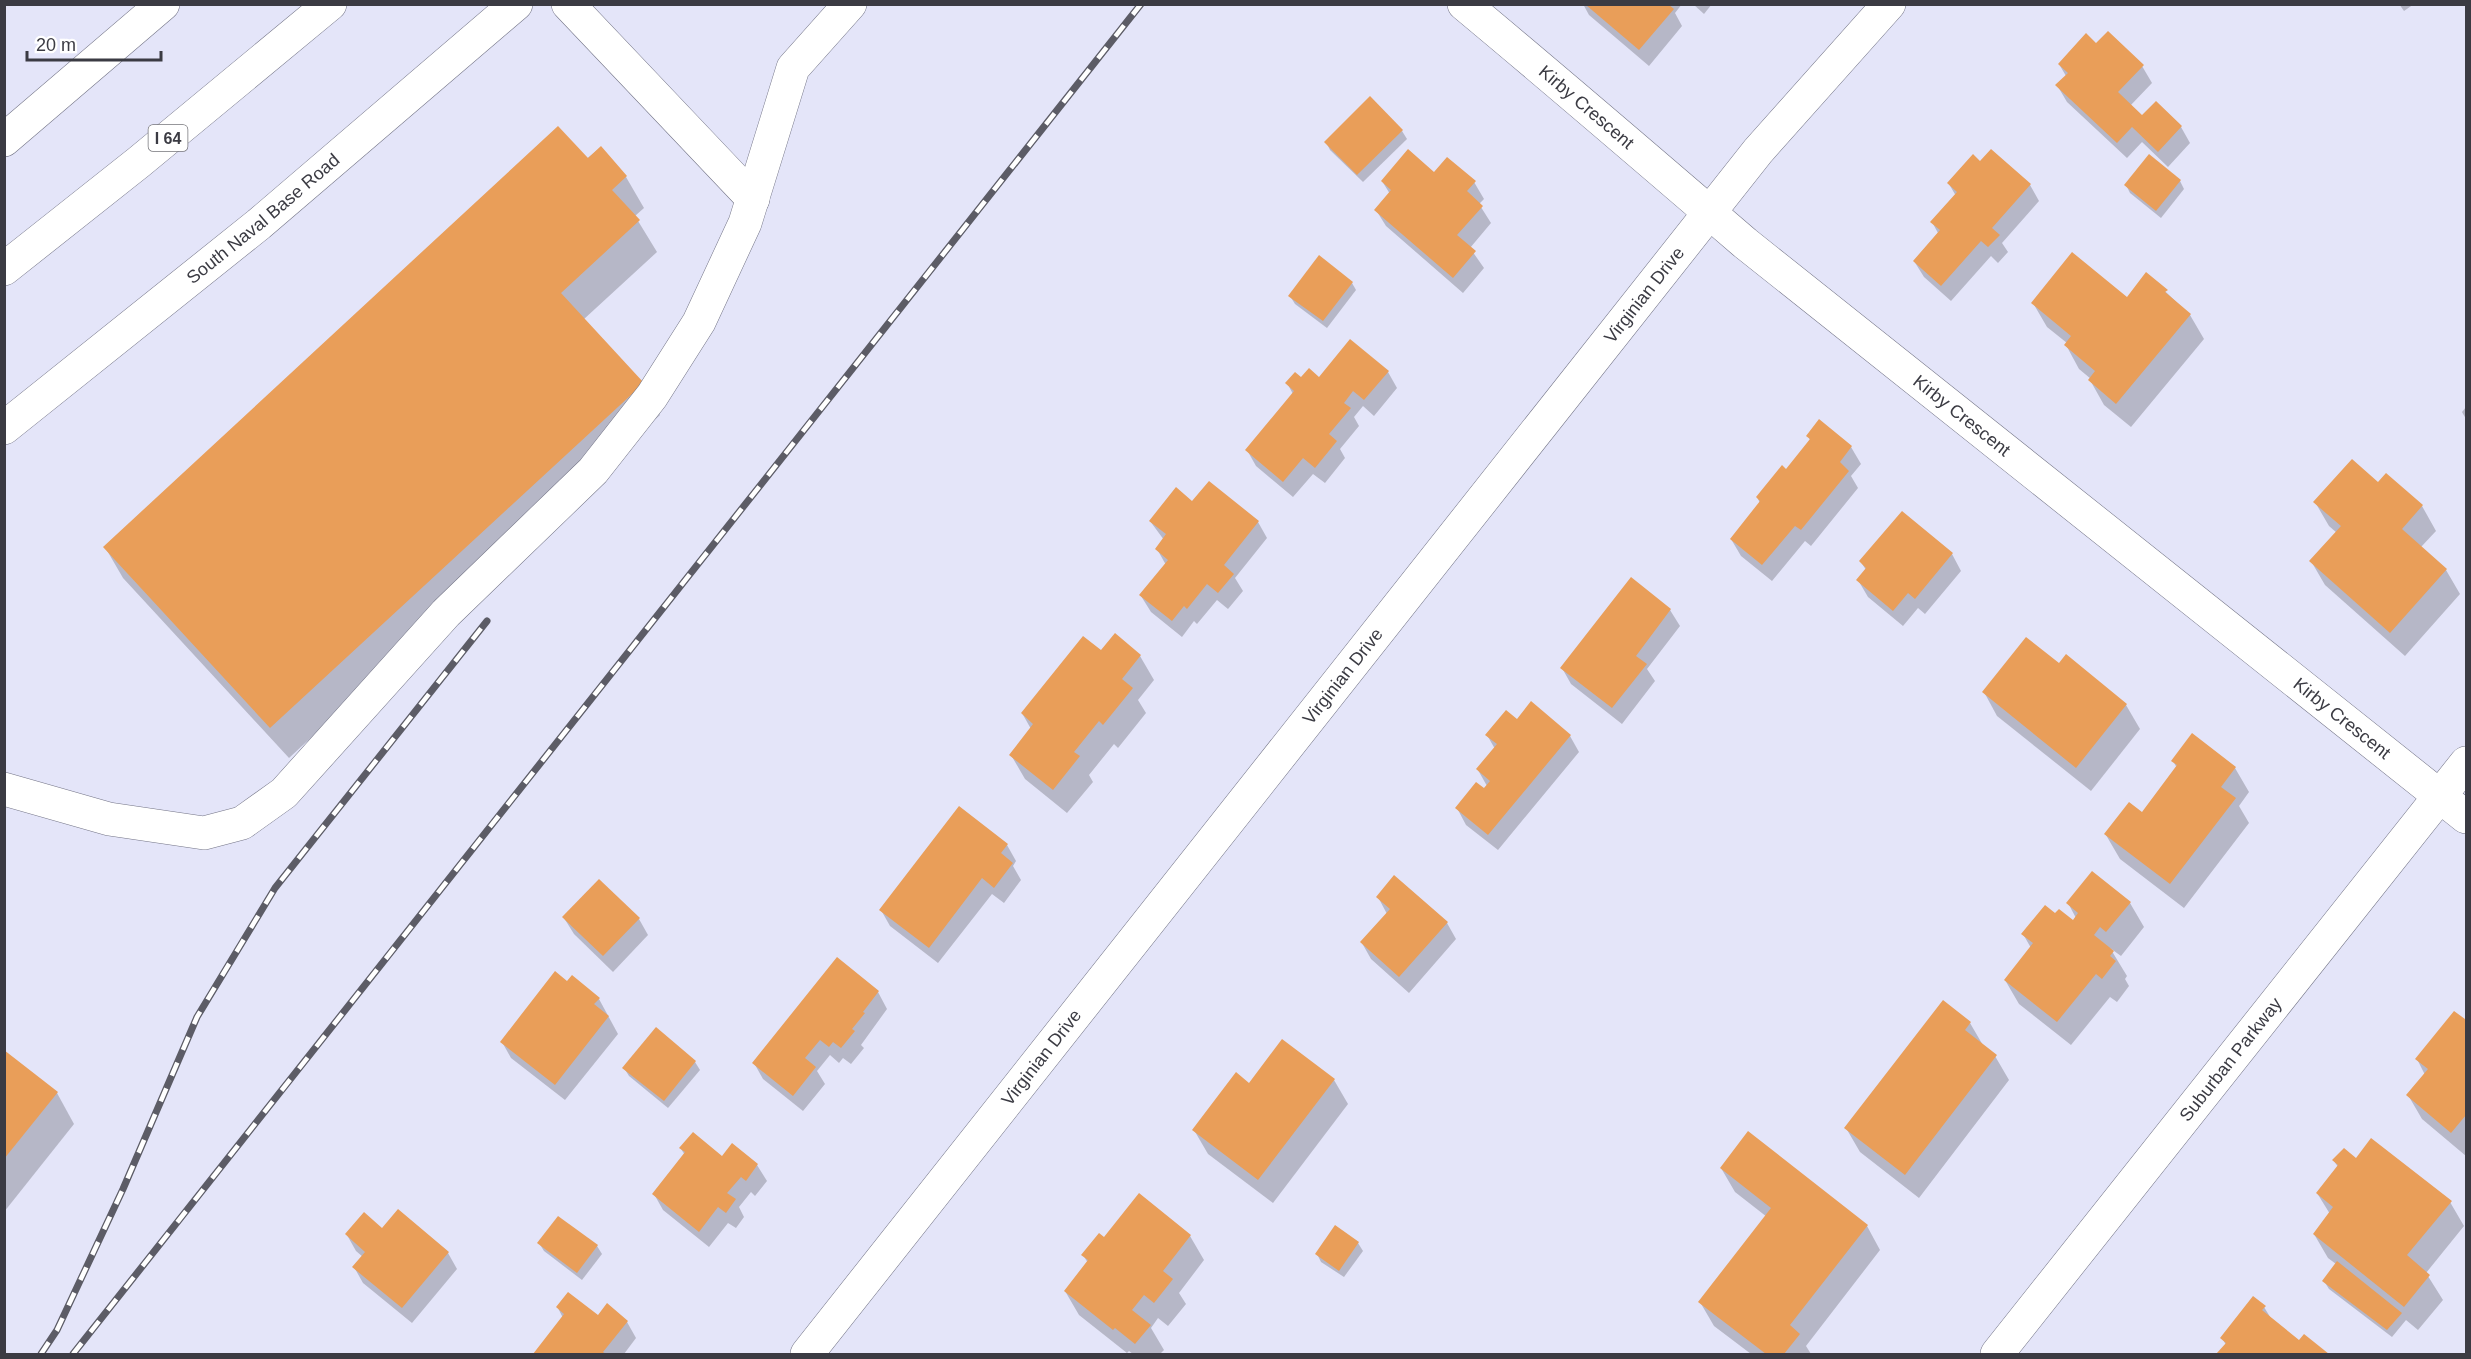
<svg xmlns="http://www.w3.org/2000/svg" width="2471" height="1359" viewBox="0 0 2471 1359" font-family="Arial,sans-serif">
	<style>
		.shadow { fill: #0003 }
		.building { fill: #e99e59 }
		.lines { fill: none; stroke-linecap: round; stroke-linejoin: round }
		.minor-casing { stroke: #737486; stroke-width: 34 }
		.highway-casing { stroke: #737486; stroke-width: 34 }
		.minor { stroke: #fff; stroke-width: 33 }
		.highway { stroke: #fff; stroke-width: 33 }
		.rail-casing { stroke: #5c5c66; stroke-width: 7 }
		.rail { stroke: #fff; stroke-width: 4.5; stroke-dasharray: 14; stroke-linecap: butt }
		.labels { text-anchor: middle; stroke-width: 4.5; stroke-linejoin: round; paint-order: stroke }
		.shield { fill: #fff; stroke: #76767b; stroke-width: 1.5 }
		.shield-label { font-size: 16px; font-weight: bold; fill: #3b3b43 }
		.street-label { font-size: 18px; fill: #3b3b43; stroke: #fff }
	</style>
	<rect width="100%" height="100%" fill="#e4e5f9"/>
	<g class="shadow">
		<path d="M1583 4H1682L1675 13 1682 26 1649 66 1589 15Z"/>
		<path d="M1693 4H1712L1704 14Z"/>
		<path d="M2399 4H2414L2404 11Z"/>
		<path d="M2096 45 2142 66 2152 83 2130 106 2142 117 2181 127 2190 143 2168 167 2142 142 2127 158 2067 102 2057 85 2066 76 2059 64Z"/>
		<path d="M1402 131 1407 139 1363 182 1330 150 1326 142Z"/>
		<path d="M600 148 626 177 644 208 635 216 657 252 583 320 642 384 660 415 289 758 123 578 105 547Z"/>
		<path d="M1980 163 2030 185 2039 201 2002 243 2008 252 1998 263 1991 256 1951 301 1924 277 1914 261 1938 233 1932 222 1956 196 1949 184Z"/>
		<path d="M1434 174 1474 182 1484 199 1479 204 1491 223 1470 248 1484 268 1463 293 1386 226 1376 210 1390 194 1382 181Z"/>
		<path d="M2180 181 2184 189 2161 218 2130 193 2126 185Z"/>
		<path d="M2147 274 2190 315 2204 339 2131 427 2104 405 2090 380 2091 379 2079 369 2066 345 2067 343 2047 327 2033 303 2127 299Z"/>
		<path d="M1352 283 1356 290 1327 328 1295 304 1290 296Z"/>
		<path d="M1388 372 1397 388 1374 416 1363 406 1354 417 1359 426 1340 449 1345 458 1325 483 1313 474 1293 497 1256 466 1247 450 1293 394 1287 383 1301 380Z"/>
		<path d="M2466 407V419L2462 412Z"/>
		<path d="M1819 422 1851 447 1861 464 1851 476 1858 488 1811 546 1805 541 1772 581 1741 556 1731 539 1760 503 1757 497 1786 471 1810 440 1808 436Z"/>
		<path d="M2378 484 2422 506 2436 531 2421 547 2446 570 2460 594 2405 656 2325 585 2311 561 2337 533 2329 526 2315 502Z"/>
		<path d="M1193 503 1258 522 1267 538 1235 578 1243 591 1228 609 1217 600 1197 624 1194 621 1182 637 1151 612 1141 596 1166 565 1157 549 1164 540 1150 521Z"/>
		<path d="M1902 513 1952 554 1961 571 1925 614 1918 608 1903 626 1868 597 1858 580 1866 570 1861 562Z"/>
		<path d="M1670 610 1680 626 1647 669 1655 681 1622 724 1571 684 1562 668Z"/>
		<path d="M1115 635 1140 656 1154 680 1138 700 1146 713 1118 748 1114 744 1089 775 1093 782 1067 813 1025 779 1011 755 1031 729 1022 713 1102 653Z"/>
		<path d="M1984 692 2126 705 2140 729 2091 791 1997 716Z"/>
		<path d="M1517 721 1570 736 1579 752 1498 850 1466 825 1457 808 1487 786 1478 770 1495 749 1487 735Z"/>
		<path d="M2173 761 2235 768 2249 792 2239 806 2249 823 2184 908 2120 859 2106 835 2142 814 2177 768Z"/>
		<path d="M1007 845 1016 861 1013 866 1021 880 1004 903 992 894 938 963 890 926 881 910Z"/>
		<path d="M1378 897 1447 923 1456 939 1409 993 1371 959 1362 943 1387 914Z"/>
		<path d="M2068 903H2130L2144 927 2121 956 2110 948 2127 976 2125 979 2129 986 2117 1002 2110 997 2071 1045 2019 1004 2005 980 2031 948 2023 934 2056 916 2073 922 2076 918Z"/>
		<path d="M564 918 639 919 648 935 613 972 574 934Z"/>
		<path d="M568 983 599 999 618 1034 565 1100 511 1058 502 1042Z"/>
		<path d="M878 992 887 1009 861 1045 864 1048 851 1064 843 1058 839 1063 830 1055 817 1071 825 1084 803 1111 763 1079 754 1063Z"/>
		<path d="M2466 1020V1156L2422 1119 2408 1095 2425 1075 2417 1059Z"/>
		<path d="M1970 1023 1984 1047 1995 1056 2009 1080 1919 1198 1860 1152 1846 1128Z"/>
		<path d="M4 1052 57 1093 74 1124 4 1212Z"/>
		<path d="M695 1062 700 1070 668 1108 629 1076 624 1068Z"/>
		<path d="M1334 1080 1348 1104 1273 1203 1208 1154 1194 1130Z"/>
		<path d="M681 1149 757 1165 767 1181 755 1196 751 1192 739 1207 744 1217 736 1228 728 1223 709 1247 663 1210 654 1194 685 1155Z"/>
		<path d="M2334 1161H2356L2450 1202 2464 1226 2426 1273 2443 1300 2418 1330 2406 1320 2392 1337 2329 1289 2324 1281 2336 1264 2328 1258 2314 1234 2330 1214 2317 1193 2338 1167Z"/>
		<path d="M1721 1168 1867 1226 1880 1250 1806 1346 1811 1354H1751L1714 1326 1700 1302 1767 1217 1735 1192Z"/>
		<path d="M382 1230 448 1253 457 1269 412 1323 363 1283 354 1267 363 1257 356 1251 347 1235Z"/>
		<path d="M1190 1236 1204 1260 1179 1293 1186 1304 1168 1326 1158 1318 1151 1328 1164 1350 1160 1354H1133L1129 1351 1127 1353 1079 1315 1065 1291 1088 1263 1083 1255 1104 1239Z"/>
		<path d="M539 1243 597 1246 602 1254 582 1280 544 1251Z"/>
		<path d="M1358 1243 1363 1251 1344 1277 1321 1262 1317 1254Z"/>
		<path d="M2264 1307 2272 1320 2299 1342 2304 1336 2327 1354H2218L2226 1345 2222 1338Z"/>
		<path d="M558 1308 627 1322 636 1338 624 1354H535L563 1318Z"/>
	</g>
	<g class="building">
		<path d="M1586 5H1669L1674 9 1639 50Z"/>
		<path d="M2108 31 2144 65 2118 92 2142 115 2156 101 2182 126 2158 152 2132 127 2117 143 2055 85 2068 73 2058 64 2086 33 2096 43Z"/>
		<path d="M1370 96 1403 130 1357 175 1324 142Z"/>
		<path d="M558 126 588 158 601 146 627 176 612 190 640 220 561 293 644 383 270 728 103 547Z"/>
		<path d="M1408 149 1434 172 1447 157 1476 181 1467 191 1483 206 1457 235 1476 251 1453 278 1374 210 1391 190 1381 181Z"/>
		<path d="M1991 149 2031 184 1992 228 2000 235 1988 247 1981 241 1941 286 1913 261 1940 230 1930 222 1957 192 1947 183 1973 154 1980 161Z"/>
		<path d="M2149 154 2181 180 2156 211 2124 185Z"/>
		<path d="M2072 252 2127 297 2146 272 2168 290 2165 292 2191 314 2116 404 2088 380 2095 371 2064 345 2071 336 2031 303Z"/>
		<path d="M1319 255 1353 282 1323 321 1288 296Z"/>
		<path d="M1350 339 1389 371 1364 400 1353 391 1344 403 1351 408 1329 434 1337 441 1315 468 1303 458 1283 482 1245 450 1294 391 1285 383 1295 372 1301 377 1309 368 1319 377Z"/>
		<path d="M1819 419 1852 446 1840 462 1849 471 1801 530 1795 526 1762 565 1730 539 1760 501 1756 497 1782 465 1786 469 1810 439 1806 436Z"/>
		<path d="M2352 459 2378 482 2386 473 2423 505 2402 529 2447 569 2390 633 2309 561 2341 526 2313 502Z"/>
		<path d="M1209 481 1259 521 1224 565 1234 574 1218 593 1207 584 1187 609 1184 606 1172 621 1139 595 1168 560 1155 549 1166 534 1149 521 1176 487 1192 501Z"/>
		<path d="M1902 511 1953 553 1915 599 1908 593 1893 611 1856 580 1866 568 1859 561Z"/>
		<path d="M1631 577 1671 609 1636 656 1647 664 1612 708 1560 668Z"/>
		<path d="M1115 633 1141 655 1122 679 1133 688 1103 725 1099 721 1074 752 1080 756 1053 790 1009 755 1033 724 1021 713 1083 636 1101 650Z"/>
		<path d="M2026 637 2059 663 2066 654 2127 704 2076 768 1982 692Z"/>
		<path d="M1531 701 1571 735 1488 835 1455 808 1476 782 1484 788 1490 781 1476 769 1497 744 1485 735 1506 710 1517 719Z"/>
		<path d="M2192 733 2236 767 2221 787 2236 798 2170 884 2104 834 2129 802 2142 812 2177 765 2171 761Z"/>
		<path d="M959 806 1008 844 1001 853 1013 863 994 888 982 878 929 948 879 910Z"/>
		<path d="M2092 871 2131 902 2106 932 2100 927 2094 935 2114 951 2110 956 2116 961 2102 979 2096 974 2057 1022 2004 980 2033 943 2021 934 2045 905 2055 913 2059 909 2073 920 2078 913 2066 903Z"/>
		<path d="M1394 875 1448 922 1399 977 1360 942 1390 909 1376 897Z"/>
		<path d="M599 879 640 918 603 956 562 917Z"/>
		<path d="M837 957 879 991 863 1012 865 1013 852 1029 855 1031 841 1048 833 1042 829 1047 820 1040 805 1058 816 1067 793 1096 752 1063Z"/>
		<path d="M555 971 567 981 572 975 600 998 594 1004 609 1016 555 1085 500 1042Z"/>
		<path d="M1943 1000 1971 1022 1965 1030 1997 1055 1905 1175 1844 1128Z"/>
		<path d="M2454 1011 2465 1019 2466 1018V1115L2451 1133 2406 1095 2428 1069 2415 1059Z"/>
		<path d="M656 1027 696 1061 664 1101 622 1068Z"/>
		<path d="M1282 1039 1335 1079 1258 1180 1192 1130 1236 1072 1249 1083Z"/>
		<path d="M4 1050 58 1092 4 1159Z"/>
		<path d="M1748 1131 1868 1225 1790 1325 1800 1334 1784 1354H1766L1698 1302 1771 1208 1720 1168Z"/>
		<path d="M693 1132 722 1156 732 1143 758 1164 746 1181 741 1177 727 1193 736 1199 726 1213 718 1207 699 1232 652 1194 685 1152 679 1148Z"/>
		<path d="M2371 1138 2452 1201 2407 1255 2430 1275 2404 1307 2313 1234 2333 1207 2316 1193 2338 1165 2332 1160 2344 1148 2356 1158Z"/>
		<path d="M1139 1193 1191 1235 1163 1271 1173 1279 1154 1303 1144 1295 1132 1310 1151 1325 1135 1344 1115 1328 1113 1330 1064 1291 1088 1260 1081 1255 1099 1233 1104 1237Z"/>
		<path d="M398 1209 449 1252 402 1308 352 1267 365 1252 345 1234 364 1212 382 1228Z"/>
		<path d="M558 1216 598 1245 577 1273 537 1243Z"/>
		<path d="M1335 1225 1359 1242 1339 1271 1315 1254Z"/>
		<path d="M2337 1261 2402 1313 2387 1330 2322 1281Z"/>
		<path d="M568 1292 598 1315 607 1303 628 1321 603 1352 606 1354H533L564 1314 556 1307Z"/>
		<path d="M2253 1296 2266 1306 2262 1310 2299 1340 2304 1334 2329 1354H2216L2226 1343 2220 1338Z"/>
	</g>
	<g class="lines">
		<defs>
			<g id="minor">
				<path d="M568 4 753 199"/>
				<path id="s1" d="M1464 4C1559 83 1652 163 1745 243L2466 817"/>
				<path id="s2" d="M4 428 259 224 516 4"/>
				<path d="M4 789 109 819 204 833 242 823 284 793 446 613 593 471 652 396 699 322 745 223 793 68 850 4"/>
				<path id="s3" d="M807 1354 1758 151 1889 4"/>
				<path id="s4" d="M1997 1354 2466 763"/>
			</g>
			<g id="highway">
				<path d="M4 140 163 4"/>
				<path d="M4 269 139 162 330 4"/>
			</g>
		</defs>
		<use href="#minor" class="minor-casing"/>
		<use href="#highway" class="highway-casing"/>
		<use href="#minor" class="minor"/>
		<use href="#highway" class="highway"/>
		<defs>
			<g id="rail">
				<path d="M41 1354 57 1330 123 1189 197 1017 275 888 487 621"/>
				<path d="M73 1354 1141 4"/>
			</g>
		</defs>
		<use href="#rail" class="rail-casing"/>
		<use href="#rail" class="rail"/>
	</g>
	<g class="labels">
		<rect class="shield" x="148.5" y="125" width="39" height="26" rx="4.5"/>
		<g class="shield-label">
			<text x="168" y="144">I 64</text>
		</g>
		<g class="street-label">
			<text dy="6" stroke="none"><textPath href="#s1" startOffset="160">Kirby Crescent</textPath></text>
			<text dy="6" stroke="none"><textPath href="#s2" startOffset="333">South Naval Base Road</textPath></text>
			<text dy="6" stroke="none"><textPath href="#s3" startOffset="1350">Virginian Drive</textPath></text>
			<text dy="6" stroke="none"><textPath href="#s1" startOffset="646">Kirby Crescent</textPath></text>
			<text dy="6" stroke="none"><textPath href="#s3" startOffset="864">Virginian Drive</textPath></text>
			<text dy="6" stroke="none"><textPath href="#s1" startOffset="1132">Kirby Crescent</textPath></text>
			<text dy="6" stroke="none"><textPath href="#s3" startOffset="378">Virginian Drive</textPath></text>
			<text dy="6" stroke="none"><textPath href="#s4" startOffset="376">Suburban Parkway</textPath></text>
		</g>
	</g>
	<rect width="2471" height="1359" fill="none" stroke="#3b3b43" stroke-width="12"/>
	<path d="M27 51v9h134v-9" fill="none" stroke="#3b3b43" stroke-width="3"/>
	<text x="36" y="51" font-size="18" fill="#3b3b43" stroke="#ffffff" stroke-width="4.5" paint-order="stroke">20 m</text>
</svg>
